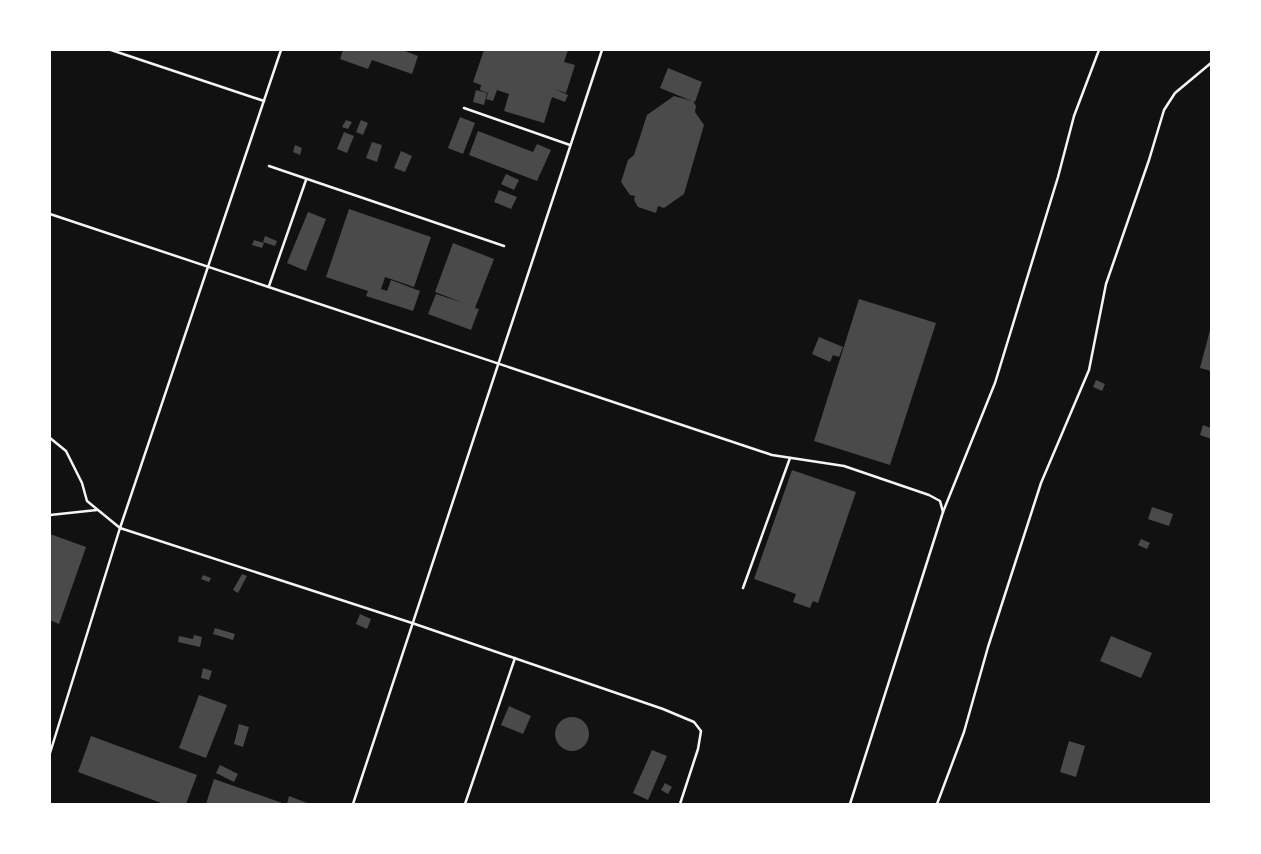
<svg xmlns="http://www.w3.org/2000/svg" width="1261" height="854" viewBox="0 0 1261 854" font-family="'Libre Baskerville',serif">
	<style>
		.building { fill: #4a4a4a }
		.lines { fill: none; stroke-linecap: round; stroke-linejoin: round }
		.service { stroke: #f5f5f5; stroke-width: 2.5 }
	</style>
	<rect width="100%" height="100%" fill="#111"/>
	<g class="building">
		<path d="M343 50H402L418 56 412 74 372 60 368 69 340 59Z"/>
		<path d="M484 50H568L564 62 575 65 566 93 555 89 568 95 565 102 552 97 544 123 504 111 509 94 497 90 493 101 486 99 488 93 480 90 481 85 473 82Z"/>
		<path d="M668 68 702 82 695 102 693 101 696 106 695 112 704 125 684 194 664 208 658 206 656 213 638 207 634 200 635 196 630 195 621 182 628 160 634 155 647 115 674 96 692 101 660 88Z"/>
		<path d="M476 90 487 93 484 105 473 102Z"/>
		<path d="M460 117 475 123 463 154 448 148Z"/>
		<path d="M346 120 352 122 348 129 342 127Z"/>
		<path d="M361 120 368 123 363 135 356 132Z"/>
		<path d="M478 131 533 152 537 144 551 150 537 181 469 155Z"/>
		<path d="M344 132 354 136 347 153 337 149Z"/>
		<path d="M372 142 382 145 377 162 366 158Z"/>
		<path d="M295 145 302 148 300 155 293 152Z"/>
		<path d="M401 151 412 156 405 172 394 168Z"/>
		<path d="M506 174 519 180 514 190 501 184Z"/>
		<path d="M499 190 517 197 511 209 494 202Z"/>
		<path d="M349 209 431 237 414 287 385 277 381 289 387 291 391 280 420 291 413 311 366 296 368 291 326 277Z"/>
		<path d="M308 212 326 219 306 271 287 263Z"/>
		<path d="M265 236 277 241 275 246 263 242Z"/>
		<path d="M254 240 264 243 262 248 252 245Z"/>
		<path d="M453 243 494 259 475 308 479 309 471 330 428 314 436 294 464 303 435 292Z"/>
		<path d="M859 299 936 323 890 465 814 441Z"/>
		<path d="M1210 330H1211V371L1200 368Z"/>
		<path d="M819 337 843 347 839 357 833 355 830 362 812 354Z"/>
		<path d="M1096 380 1105 384 1102 391 1093 387Z"/>
		<path d="M1203 425 1211 428V439L1200 435Z"/>
		<path d="M792 470 856 492 818 603 813 601 810 608 793 602 796 594 754 579Z"/>
		<path d="M1152 507 1173 514 1169 526 1148 519Z"/>
		<path d="M50 534 86 547 59 624 50 620Z"/>
		<path d="M1141 539 1150 543 1147 549 1138 545Z"/>
		<path d="M242 574 247 576 238 593 233 590Z"/>
		<path d="M203 575 211 578 209 582 201 579Z"/>
		<path d="M360 614 371 619 367 629 356 624Z"/>
		<path d="M215 628 235 634 233 640 213 634Z"/>
		<path d="M194 635 202 637 200 647 178 642 179 636 193 639Z"/>
		<path d="M1111 636 1152 653 1141 678 1100 661Z"/>
		<path d="M203 668 212 671 209 680 201 678Z"/>
		<path d="M199 695 227 705 206 758 179 748Z"/>
		<path d="M509 706 531 716 523 734 501 725Z"/>
		<circle cx="572" cy="734" r="17"/>
		<path d="M239 724 249 727 243 747 234 744Z"/>
		<path d="M91 736 197 775 186 804H164L78 772Z"/>
		<path d="M1069 741 1085 746 1076 777 1060 772Z"/>
		<path d="M652 750 667 756 648 800 633 793Z"/>
		<path d="M220 765 238 774 234 782 216 773Z"/>
		<path d="M214 779 285 804H206Z"/>
		<path d="M665 783 672 787 668 794 661 790Z"/>
		<path d="M289 796 310 804H287Z"/>
	</g>
	<g class="lines">
		<g class="service">
			<path d="M111 50 264 101"/>
			<path d="M464 108 570 145"/>
			<path d="M269 166 504 246"/>
			<path d="M50 214 772 455 844 466 929 495 940 501 943 512"/>
			<path d="M269 286 306 180"/>
			<path d="M50 438 66 451 82 483 87 501 120 528 412 623 663 709 694 722 701 731 698 749 680 804"/>
			<path d="M50 515 97 510"/>
			<path d="M743 588 790 458"/>
			<path d="M50 753 120 528 281 50"/>
			<path d="M353 804 602 50"/>
			<path d="M465 804 515 658"/>
			<path d="M850 804 943 512 995 383 1058 177 1074 116 1099 50"/>
			<path d="M937 804 964 732 988 647 1041 483 1089 370 1106 284 1149 160 1164 110 1175 93 1211 63"/>
		</g>
	</g>
	<rect width="1261" height="854" fill="none" stroke="#ffffff" stroke-width="102"/>
</svg>
